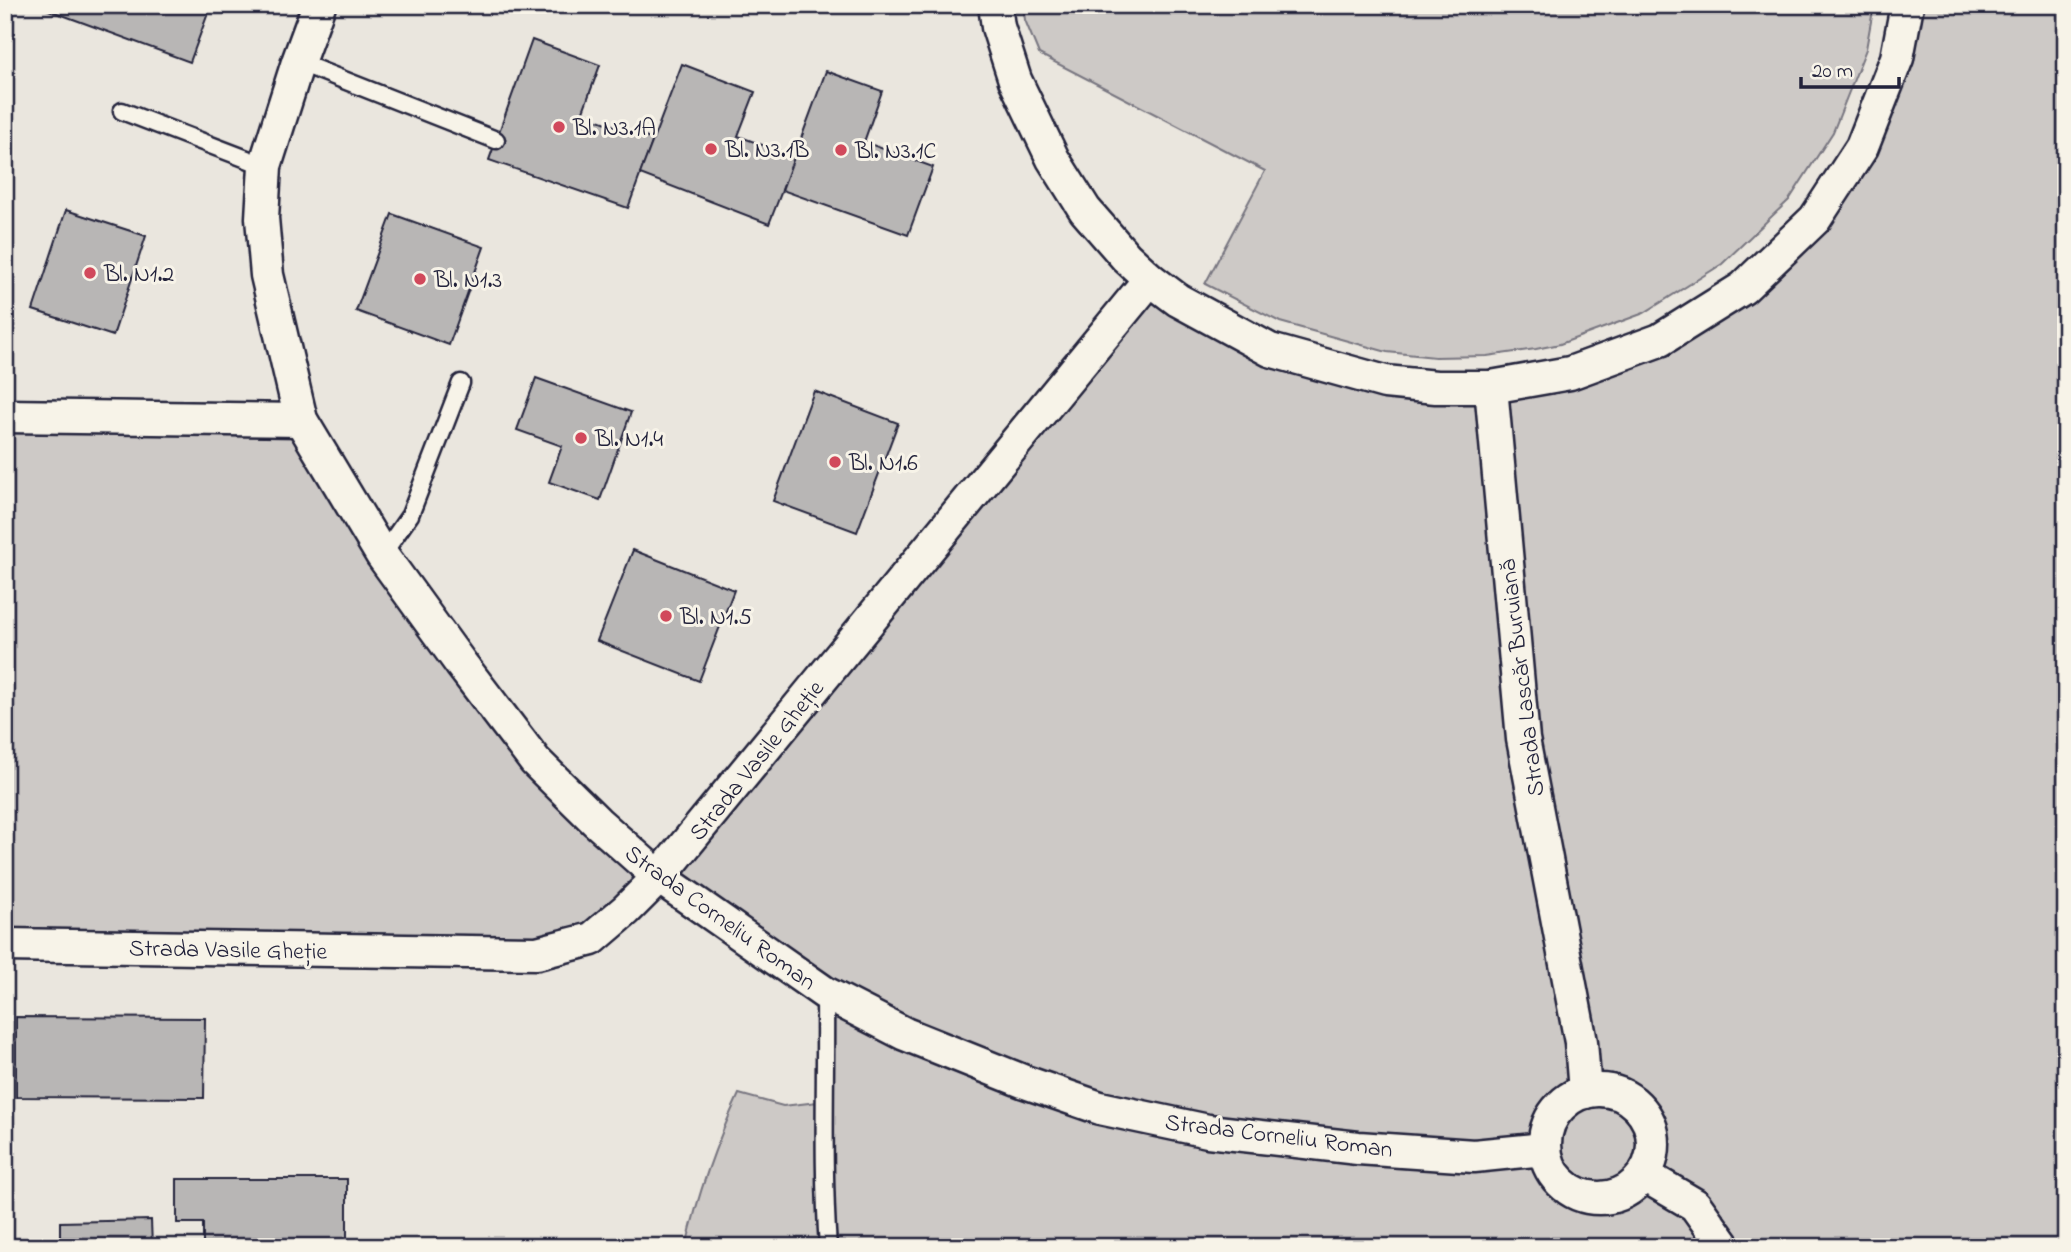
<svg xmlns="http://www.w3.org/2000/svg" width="2071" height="1252" viewBox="0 0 2071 1252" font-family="'Indie Flower',sans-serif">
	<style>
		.green { fill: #cdc9c6; stroke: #787680; stroke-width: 2 }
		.building { fill: #b8b6b5; stroke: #22223b; stroke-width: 2 }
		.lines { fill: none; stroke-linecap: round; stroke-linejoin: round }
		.lane-casing { stroke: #22223b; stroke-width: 21 }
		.street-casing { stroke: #22223b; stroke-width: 37 }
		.lane { stroke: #f7f3e8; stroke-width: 16 }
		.street { stroke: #f7f3e8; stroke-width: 32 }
		.poi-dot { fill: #d1495b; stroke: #f7f3e8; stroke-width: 2.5 }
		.labels { text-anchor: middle; stroke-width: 6; stroke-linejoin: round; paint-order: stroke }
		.poi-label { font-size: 24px; fill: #22223b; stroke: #f7f3e8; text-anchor: start }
		.street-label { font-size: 24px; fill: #22223b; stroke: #f7f3e8 }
	</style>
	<rect width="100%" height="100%" fill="#eae6de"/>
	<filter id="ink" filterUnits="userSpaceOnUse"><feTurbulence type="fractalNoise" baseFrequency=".0143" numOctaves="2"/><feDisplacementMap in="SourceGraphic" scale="14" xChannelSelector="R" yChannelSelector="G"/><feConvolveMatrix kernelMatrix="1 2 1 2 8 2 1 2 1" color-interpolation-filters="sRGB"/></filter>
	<g filter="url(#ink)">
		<g class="green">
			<path d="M1023 5H1874L1866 49 1833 132 1789 200 1722 264 1644 313 1560 344 1536 349 1487 356 1435 357 1387 352 1280 322 1205 284 1265 171 1039 54 1025 20Z"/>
			<path d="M1907 5H2066V1247H686C698 1194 716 1143 739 1094L783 1106 826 1101 825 993 660 877 592 939 5 945V416L301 420 461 664 659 877 1150 279 1214 322 1436 387 1660 340 1815 219Z"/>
		</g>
		<g class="building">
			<path d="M35 5H211L190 62Z"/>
			<path d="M532 40 600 65 582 114 653 140 628 208 489 160Z"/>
			<path d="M682 64 755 92 738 136 795 157 769 224 640 174Z"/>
			<path d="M826 71 882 91 864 142 933 167 908 235 782 190Z"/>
			<path d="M66 210 146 236 113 336 33 310Z"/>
			<path d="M392 214 484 247 449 345 356 311Z"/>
			<path d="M536 378 631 412 600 500 549 482 562 446 517 430Z"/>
			<path d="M814 391 898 423 857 532 773 501Z"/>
			<path d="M633 550 734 590 699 681 597 641Z"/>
			<path d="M16 1017 205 1018 204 1098 16 1097Z"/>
			<path d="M177 1179H347V1243H301V1247H203V1223H177Z"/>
			<path d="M151 1220 152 1247H60V1222Z"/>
		</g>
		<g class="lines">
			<defs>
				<g id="lane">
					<path d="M298 62 496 140"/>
					<path d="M122 111 265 166"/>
					<path d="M382 555 410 515 461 383"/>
					<path d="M825 993C826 1078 822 1162 828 1247"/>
				</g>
				<g id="street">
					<path d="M319 5 298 62 265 166 262 218 267 275 301 420 382 555 461 664 535 761 597 822 659 877 825 993 905 1034 1025 1082 1100 1108 1208 1131 1358 1148 1474 1156 1544 1149"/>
					<path d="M995 5 998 27 1015 80 1053 159 1085 210 1126 257 1150 279 1178 300 1270 350 1385 382 1436 387H1491L1570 373 1660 340 1743 288 1815 219 1862 147 1897 58 1907 5"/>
					<path d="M1491 387 1523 739 1581 1042 1585 1092"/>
					<path d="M5 416 301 420"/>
					<path d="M5 945 537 953 592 939 626 910 659 877 1150 279"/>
					<circle cx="1599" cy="1144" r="54"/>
					<path d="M1644 1175 1695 1205 1725 1247"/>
				</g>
			</defs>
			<use href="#lane" class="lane-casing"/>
			<use href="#street" class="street-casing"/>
			<use href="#lane" class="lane"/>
			<use href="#street" class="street"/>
		</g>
	</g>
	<g class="poi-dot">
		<circle cx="559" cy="127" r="7"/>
		<circle cx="711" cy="149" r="7"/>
		<circle cx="841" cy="150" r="7"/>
		<circle cx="90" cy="273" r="7"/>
		<circle cx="420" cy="279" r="7"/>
		<circle cx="581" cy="438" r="7"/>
		<circle cx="835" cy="462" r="7"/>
		<circle cx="666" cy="616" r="7"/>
	</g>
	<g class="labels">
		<g class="poi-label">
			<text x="573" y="135">Bl. N3.1A</text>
			<text x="725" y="157">Bl. N3.1B</text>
			<text x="855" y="158">Bl. N3.1C</text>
			<text x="104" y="281">Bl. N1.2</text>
			<text x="434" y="287">Bl. N1.3</text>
			<text x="595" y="446">Bl. N1.4</text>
			<text x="849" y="470">Bl. N1.6</text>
			<text x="680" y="624">Bl. N1.5</text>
		</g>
		<g class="street-label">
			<text transform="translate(1521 678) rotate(-97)" y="8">Strada Lascăr Buruiană</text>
			<text transform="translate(756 760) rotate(-51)" y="8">Strada Vasile Gheție</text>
			<text transform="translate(721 917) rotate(36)" y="8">Strada Corneliu Roman</text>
			<text transform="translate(228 949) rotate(1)" y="8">Strada Vasile Gheție</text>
			<text transform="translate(1279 1135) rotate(7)" y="8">Strada Corneliu Roman</text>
		</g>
	</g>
	<rect width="2071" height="1252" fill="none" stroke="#f7f3e8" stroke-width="28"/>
	<rect x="14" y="14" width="2043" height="1224" fill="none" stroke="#22223b" stroke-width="2.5" filter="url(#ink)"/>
	<path d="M1801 77v10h98v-10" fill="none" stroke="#22223b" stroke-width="3.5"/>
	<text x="1812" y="77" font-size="21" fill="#22223b" stroke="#f7f3e8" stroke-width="5" paint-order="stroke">20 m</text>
</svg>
